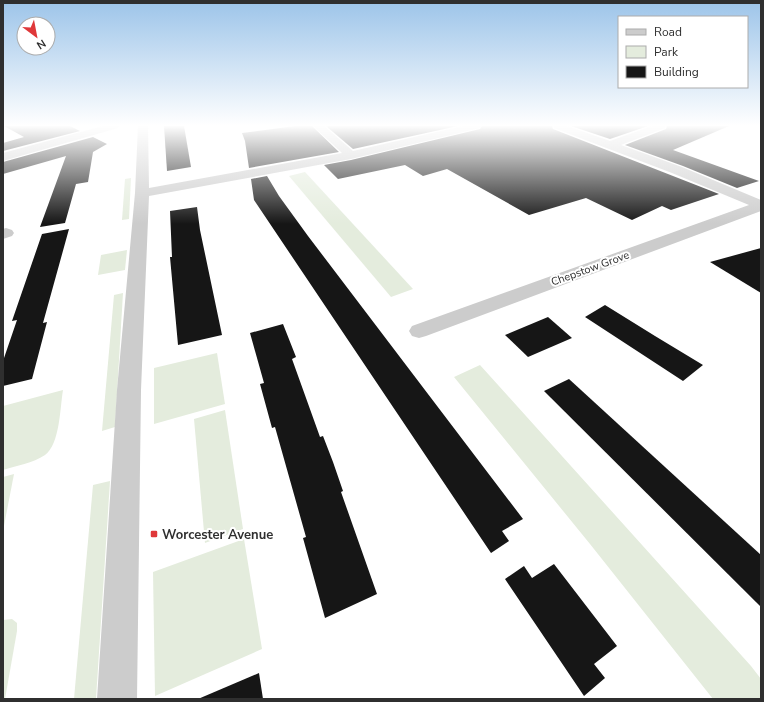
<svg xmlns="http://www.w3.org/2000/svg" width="764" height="702" viewBox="0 0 764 702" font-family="'Nunito Sans',sans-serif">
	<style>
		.green { fill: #e4ecdd }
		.building { fill: #161616 }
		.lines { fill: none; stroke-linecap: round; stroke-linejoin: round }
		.minor { fill: #ccc; fill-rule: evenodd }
		.poi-dot { fill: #df383a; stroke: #fff; stroke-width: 1.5 }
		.labels { text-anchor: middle; stroke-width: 4; stroke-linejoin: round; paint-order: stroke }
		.street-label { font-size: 11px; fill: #2f2f2f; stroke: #fff }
		.near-poi-label { font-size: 13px; font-weight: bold; fill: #2f2f2f; stroke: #fff; text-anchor: start }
	</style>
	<rect width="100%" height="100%" fill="#fff"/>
	<g class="green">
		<path d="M305 172 413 289 391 297 289 176Z"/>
		<path d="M131 178 129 219 122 220 125 179Z"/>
		<path d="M127 250 125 270 98 275 101 255Z"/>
		<path d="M123 293 115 427 102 431 114 295Z"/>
		<path d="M217 353 225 404 154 424V368Z"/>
		<path d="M480 365 751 666 761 679V699H713L590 544 454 377Z"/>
		<path d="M63 390C60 408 60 444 45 455 33 463 16 466 3 470V406Z"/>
		<path d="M225 410 243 529 205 543 194 419Z"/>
		<path d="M14 474 3 531V477Z"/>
		<path d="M110 481 96 699H74L93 485Z"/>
		<path d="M244 539 262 649 155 696 153 572Z"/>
		<path d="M12 619 17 623V631L5 699H3V620Z"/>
	</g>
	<g class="building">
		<path d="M4 126H70L80 131 3 151V143L24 137Z"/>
		<path d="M164 126H184L191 167 167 171Z"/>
		<path d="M295 126H312L339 152 249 168 245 141 242 133Z"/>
		<path d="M326 126H458L353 149Z"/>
		<path d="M482 126H552L553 129 719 194 671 210 662 206 632 220 586 198 529 215 447 169 423 176 405 165 338 179 324 165 351 160 480 129Z"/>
		<path d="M571 126H648L610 139Z"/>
		<path d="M667 126H729L673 150 759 181 737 188 683 166 625 145 666 129Z"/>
		<path d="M93 137 107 144 93 152 88 182 76 184 65 223 40 227 66 156 3 174V162Z"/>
		<path d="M267 176 279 196 308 236 523 519 502 531 509 541 491 553 254 200 251 179Z"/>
		<path d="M197 207 200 230 222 335 178 345 170 257H172L170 211Z"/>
		<path d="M69 229 43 323 47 322 32 379 3 386V361L17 320 12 321 42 234Z"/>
		<path d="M761 248V293L710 262Z"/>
		<path d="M605 305 655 336 703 365 683 381 585 317Z"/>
		<path d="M548 317 572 338 528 357 505 335Z"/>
		<path d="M283 324 296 357 292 359 320 437 323 436 333 462 343 491 341 492 377 594 325 618 303 538 306 537 275 427 272 428 260 384 264 383 250 333Z"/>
		<path d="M569 379 761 555V607L544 391Z"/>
		<path d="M554 564 617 646 594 664 605 678 584 696 505 579 524 566 532 578Z"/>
		<path d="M259 673 263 699H198Z"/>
	</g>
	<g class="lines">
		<g class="minor">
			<path d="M103 126H119L118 128 3 161V153Z"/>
			<path d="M138 126H148L149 188 342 153 313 126H324L353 151 463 126H481L480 128 351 159 149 196 141 390 137 699H97L117 390 135 193Z"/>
			<path d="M553 126H567L610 141 652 126H666L665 128 621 145 682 167 761 200V211L426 336 419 338 412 336 409 331 412 326 749 205 672 173 554 128Z"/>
			<path d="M6 228 12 230 14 233 12 236 3 239V229Z"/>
		</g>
	</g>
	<linearGradient id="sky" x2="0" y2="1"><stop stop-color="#9cc4e9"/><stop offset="0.56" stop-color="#fff"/><stop offset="1" stop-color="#fff" stop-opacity="0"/></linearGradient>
	<rect width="764" height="224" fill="url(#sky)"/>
	<rect class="poi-dot" x="150" y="530" width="8" height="8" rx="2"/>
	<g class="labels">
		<g class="street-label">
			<text transform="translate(590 268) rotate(-20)" y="4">Chepstow Grove</text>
		</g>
		<g class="near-poi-label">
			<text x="162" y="539">Worcester Avenue</text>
		</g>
	</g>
	<rect width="764" height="702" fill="none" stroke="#2f2f2f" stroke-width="8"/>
	<rect x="618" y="16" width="130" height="72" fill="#ffffff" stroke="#acacac"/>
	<rect x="626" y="29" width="20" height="6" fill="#cccccc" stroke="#acacac"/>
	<text x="654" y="36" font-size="12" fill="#2f2f2f">Road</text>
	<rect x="626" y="46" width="20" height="12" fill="#e4ecdd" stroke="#acacac"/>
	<text x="654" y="56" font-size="12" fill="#2f2f2f">Park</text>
	<rect x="626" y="66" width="20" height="12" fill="#161616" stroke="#acacac"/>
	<text x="654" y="76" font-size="12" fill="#2f2f2f">Building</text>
	<g transform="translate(36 36) rotate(148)"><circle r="19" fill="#ffffff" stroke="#acacac"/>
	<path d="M0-3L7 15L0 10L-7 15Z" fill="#df383a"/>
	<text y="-6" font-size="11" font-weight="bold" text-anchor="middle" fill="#2f2f2f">N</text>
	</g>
</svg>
